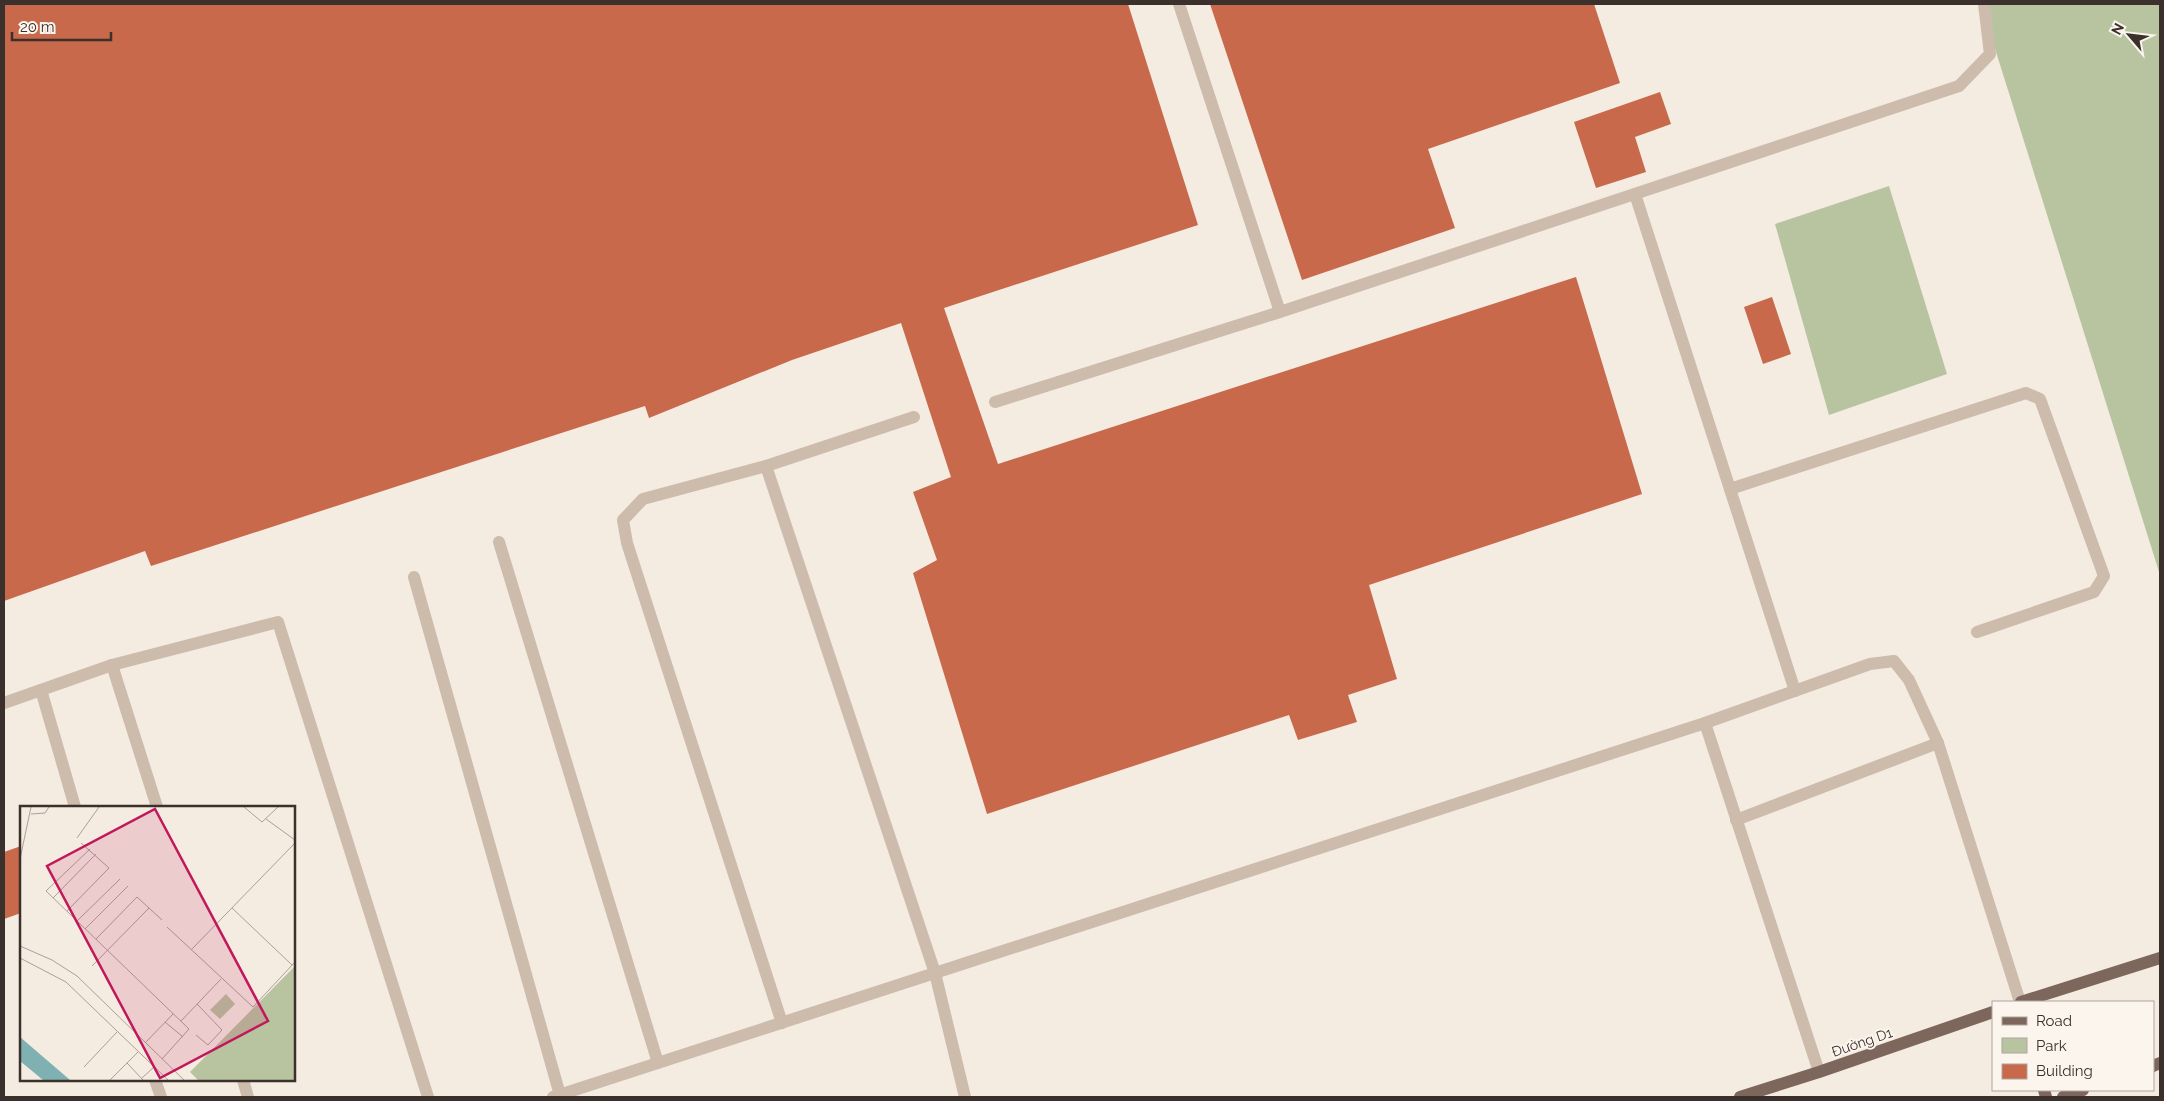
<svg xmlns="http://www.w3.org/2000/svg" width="2164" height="1101" viewBox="0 0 2164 1101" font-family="Raleway,sans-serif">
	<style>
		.green { fill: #b8c4a0 }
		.building { fill: #c8694b }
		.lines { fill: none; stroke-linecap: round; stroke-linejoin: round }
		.lane { stroke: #cdbbac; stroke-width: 12 }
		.primary { stroke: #7d675c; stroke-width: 12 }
		.labels { text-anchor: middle; stroke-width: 4; stroke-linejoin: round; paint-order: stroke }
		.street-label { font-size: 14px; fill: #3b302b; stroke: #fbf5ee }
		.inset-road { fill: none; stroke: #aaa098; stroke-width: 1 }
		.view { fill: #c2185b; fill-opacity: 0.15; stroke: #c2185b; stroke-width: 2.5 }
		.inset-edge { fill: none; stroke: #3b302b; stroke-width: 2.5 }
	</style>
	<rect width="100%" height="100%" fill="#f4ebe1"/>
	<g class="green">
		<path d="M1981 4H2160V575Z"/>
		<path d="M1889 186 1947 374 1829 415 1775 224Z"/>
	</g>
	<g class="building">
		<path d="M4 4H1128L1198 225 944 308 998 464 1576 277 1642 494 1369 585 1397 679 1348 695 1357 722 1298 740 1289 715 987 814 913 573 937 560 913 492 951 477 901 323 792 360 649 418 645 406 151 566 145 551 4 601Z"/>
		<path d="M1210 4H1594L1620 83 1428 149 1455 228 1302 280Z"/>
		<path d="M1660 92 1671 124 1635 137 1646 172 1596 188 1574 122Z"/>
		<path d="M1772 297 1791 354 1763 364 1744 307Z"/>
		<path d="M21 846V913L4 919V852Z"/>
	</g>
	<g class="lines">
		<g class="lane">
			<path d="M1179 4 1280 312"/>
			<path d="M1635 194 1795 691"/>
			<path d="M995 402 1280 312 1959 86 1990 54 1984 4"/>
			<path d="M766 466 935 973 965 1097"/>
			<path d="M1730 489 2026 393 2040 399 2104 576 2094 592 1977 632"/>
			<path d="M499 542 658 1063"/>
			<path d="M414 577 560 1095"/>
			<path d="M112 665 157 807"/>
			<path d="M41 690 75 807"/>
			<path d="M4 703 112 665 278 622 428 1097"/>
			<path d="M1705 723 1819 1072"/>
			<path d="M1736 820 1938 743"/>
			<path d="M782 1023 627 543 623 520 643 499 766 466 914 417"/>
			<path d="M155 1080 161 1097"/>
			<path d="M243 1080 248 1097"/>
			<path d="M553 1097 1705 723 1870 664 1894 661 1909 680 1938 743 2020 1002"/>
		</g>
		<g class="primary">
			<path d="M2021 1002 2160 958"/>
			<path d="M2153 1066 2160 1063"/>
			<path d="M2044 1090 2046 1097"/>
			<path d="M1740 1097 1819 1072 1993 1012"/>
			<path d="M2063 1097 2083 1090"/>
		</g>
	</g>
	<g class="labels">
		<g class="street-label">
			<text transform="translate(1862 1042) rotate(-19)" y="5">Đường D1</text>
		</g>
	</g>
	<g transform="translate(20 806)">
		<rect width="275" height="275" fill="#f4ebe1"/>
		<path d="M275 160V274H178L170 266ZM206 188 215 198 200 213 190 204Z" fill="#b8c4a0"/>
		<path d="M0 231 50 274H23L0 255Z" fill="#7fb0b2"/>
		<path class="inset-road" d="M224 1 242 16 258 1M11 8 25 7 29 1M246 13 275 34M57 32 79 1M70 43 26 85 169 223 142 253M0 53 11 1M33 92 76 48M212 102 272 159M47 105 89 62 61 37M57 115 100 73M147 121 233 201 275 156M65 123 108 80M76 133 117 91 142 114M0 140 32 154 57 170 164 274M171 144 275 37M0 152 46 176 148 274M72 160 129 102M161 215 201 173M145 216 163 231M176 229 188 239 202 224 177 198M125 237 153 208M107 257 123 274M64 261 97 226M122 272 134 261M90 274 118 246"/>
		<path class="view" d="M135 3 248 215 140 272 27 60Z"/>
		<rect width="275" height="275" class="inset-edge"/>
	</g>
	<rect width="2164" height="1101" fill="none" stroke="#3b302b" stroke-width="10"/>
	<rect x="1992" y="1001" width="162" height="90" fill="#fbf5ee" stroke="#aea6a0"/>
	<rect x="2002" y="1017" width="25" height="8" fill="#7d675c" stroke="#aea6a0"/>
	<text x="2036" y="1026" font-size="15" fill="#3b302b">Road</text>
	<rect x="2002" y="1038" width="25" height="15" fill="#b8c4a0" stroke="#aea6a0"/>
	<text x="2036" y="1051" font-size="15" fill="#3b302b">Park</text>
	<rect x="2002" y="1064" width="25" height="15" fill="#c8694b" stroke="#aea6a0"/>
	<text x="2036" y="1076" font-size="15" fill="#3b302b">Building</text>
	<g transform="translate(2129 35) rotate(298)" stroke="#fbf5ee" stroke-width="4" paint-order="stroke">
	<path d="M0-4L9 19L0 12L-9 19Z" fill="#3b302b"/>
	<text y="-8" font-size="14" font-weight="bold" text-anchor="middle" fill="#3b302b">N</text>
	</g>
	<path d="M12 32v8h99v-8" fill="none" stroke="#3b302b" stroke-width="2.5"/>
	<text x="20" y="32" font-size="15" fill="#3b302b" stroke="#fbf5ee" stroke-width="4" paint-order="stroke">20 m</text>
</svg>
